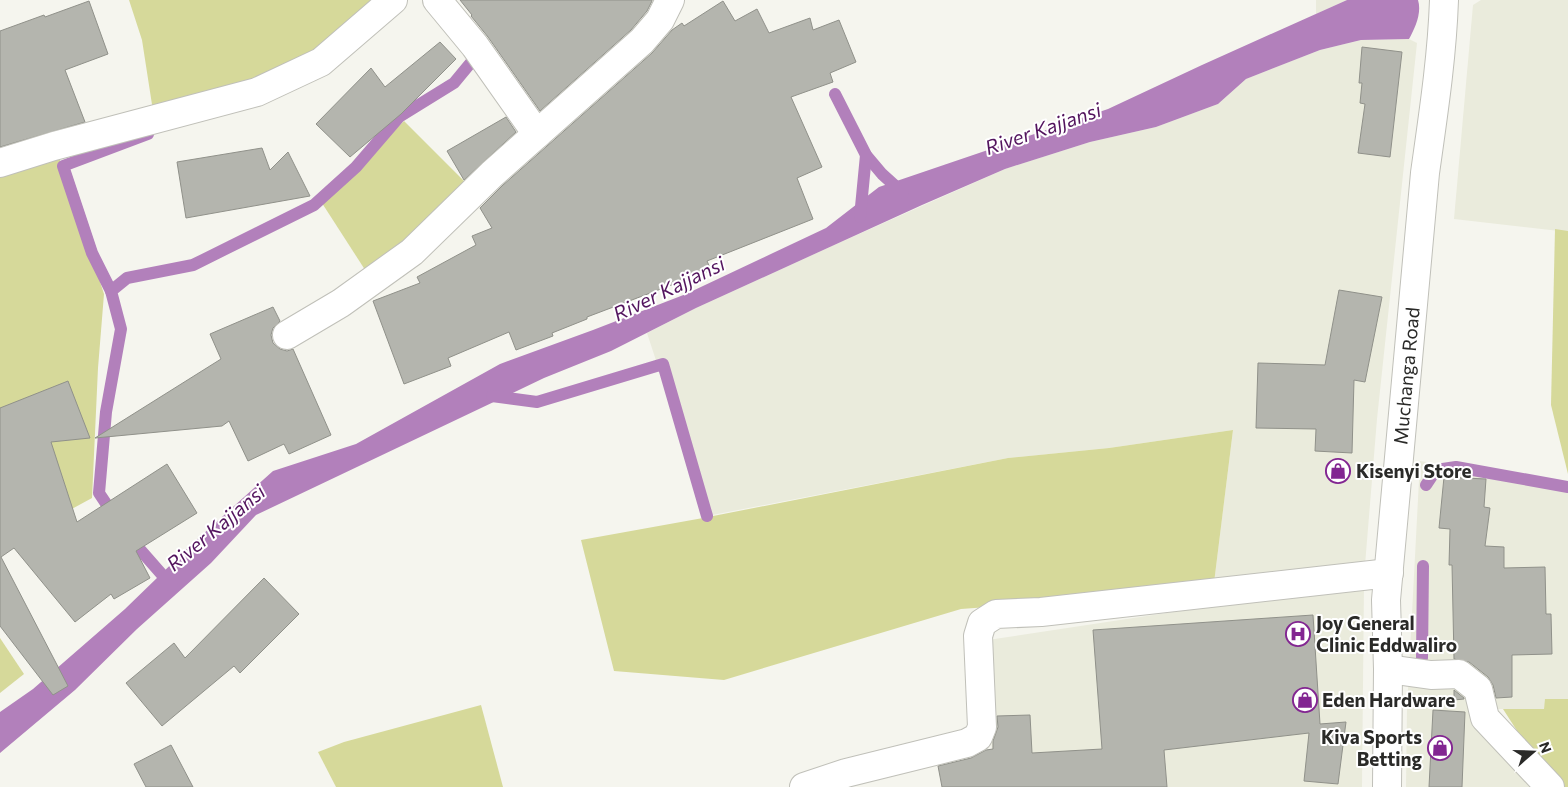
<svg xmlns="http://www.w3.org/2000/svg" width="1568" height="787" viewBox="0 0 1568 787" font-family="Commissioner,sans-serif">
	<style>
		.built { fill: #eaebdc }
		.green { fill: #d6d99a }
		.water { fill: #b280bb }
		.lines { fill: none; stroke-linecap: round; stroke-linejoin: round }
		.stream { stroke: #b280bb; stroke-width: 12 }
		.building { fill: #b4b5ae; stroke: #90918a }
		.minor-casing { stroke: #c0c0b9; stroke-width: 30 }
		.minor { stroke: #fff; stroke-width: 28 }
		.labels { text-anchor: middle; stroke-width: 4; stroke-linejoin: round; paint-order: stroke }
		.street-label { font-size: 19px; fill: #2a2a28; stroke: #fff }
		.poi-label { font-size: 19px; font-weight: bold; fill: #2a2a28; stroke: #fff; text-anchor: start }
		.water-label { font-size: 20px; font-style: italic; fill: #53145e; stroke: #fff }
	</style>
	<rect width="100%" height="100%" fill="#f5f5ee"/>
	<g class="built">
		<path d="M1316 0H1347L1316 14Z"/>
		<path d="M1481 0H1568V232L1454 219 1473 5Z"/>
		<path d="M1409 39 1417 43 1377 419 1365 565 1214 583 1233 430 1109 448 1008 458 707 516 647 333 696 308 832 246 1005 169 1090 142 1156 127 1218 104 1246 79 1320 50 1361 40Z"/>
		<path d="M1420 461 1568 484V699H1546L1544 709H1473L1538 787H1406L1407 709Z"/>
		<path d="M1364 583 1362 787H993L988 640Z"/>
	</g>
	<g class="green">
		<path d="M129 0H376L364 12 304 57 242 88 153 111 142 40Z"/>
		<path d="M404 121 466 183 369 276 320 200Z"/>
		<path d="M58 154 104 294 98 368 92 498 0 548V175Z"/>
		<path d="M1555 229 1568 231V474L1551 405Z"/>
		<path d="M1233 430 1214 583 1041 603 961 609 724 680 614 671 581 540 703 518 1008 458 1109 448Z"/>
		<path d="M0 638 24 674 0 693Z"/>
		<path d="M1545 699H1568V787H1561L1530 751 1503 709H1544Z"/>
		<path d="M481 705 503 787H336L318 752 344 742Z"/>
	</g>
	<path class="water" d="M1347 0H1418C1422 13 1415 28 1409 39L1361 40 1320 50 1246 79 1218 104 1156 127 1090 142 1005 169 922 205 696 308 611 351 544 378 256 515 211 563 137 629 75 690 0 753V712L33 689 125 609 192 544 273 471 356 444 500 364 593 330 686 294 826 228 879 187 1108 109 1202 65Z"/>
	<g class="lines">
		<g class="stream">
			<path d="M835 94 866 155 882 174 903 193"/>
			<path d="M860 217 866 155"/>
			<path d="M111 291 92 253 63 166 148 134"/>
			<path d="M492 396 537 402 663 364 707 516"/>
			<path d="M1426 485 1436 470 1456 467 1568 487"/>
			<path d="M115 517 99 493 106 412 121 329 111 291 127 278 193 265 314 205 356 167 399 117 454 83 478 54 474 51"/>
			<path d="M129 537 172 586"/>
			<path d="M1422 658 1423 566"/>
		</g>
	</g>
	<g class="building">
		<path d="M460 0H652V1L647 11 631 30 540 111 488 37 471 16 472 15Z"/>
		<path d="M89 1 108 54 65 70 85 122 0 147V31L44 15 45 17Z"/>
		<path d="M723 1 735 21 757 9 769 33 810 18 813 30 839 20 856 62 830 73 833 82 791 97 822 167 797 178 813 219 707 261 711 270 587 317V319L552 333 553 336 516 350 509 332 448 358 451 366 404 384 373 301 420 283 417 277 476 245 472 236 492 228 480 208 503 185 652 53 672 30 682 23 684 26Z"/>
		<path d="M440 42 456 59 401 114 350 157 316 124 371 68 385 87Z"/>
		<path d="M1362 47 1402 52 1390 157 1358 153 1365 104 1360 103 1362 83H1359Z"/>
		<path d="M506 117 516 132 464 180 447 151Z"/>
		<path d="M262 148 270 170 288 152 310 196 186 218 177 162Z"/>
		<path d="M1339 290 1382 297 1365 382 1354 380 1352 453 1315 451 1316 429 1256 428 1258 363 1325 365Z"/>
		<path d="M273 307 280 321 273 328 271 335 273 343 280 349 287 351 293 349 331 435 289 454 284 444 248 461 229 421 222 426 95 438 221 359 210 334Z"/>
		<path d="M68 381 90 438 51 442 77 522 167 464 197 513 136 551 150 578 114 599 111 594 75 622 14 548 1 557 68 686 53 695 0 626V408Z"/>
		<path d="M1444 477 1486 479 1484 507 1490 508 1485 546 1504 547V568L1545 567 1546 614H1551L1552 654 1512 655V697L1496 698 1493 685 1488 677 1469 662 1454 659 1452 565H1449L1450 529 1439 528Z"/>
		<path d="M264 578 299 614 240 673 234 666 162 726 126 683 174 643 185 658Z"/>
		<path d="M1313 615 1320 724 1346 722 1338 784 1304 781 1309 733 1164 750 1167 787H942L938 766 971 758 986 750 993 749V741L998 727 997 716 1030 715 1032 753 1102 749 1093 630Z"/>
		<path d="M1454 690 1464 698V699L1454 700Z"/>
		<path d="M1433 710 1465 712 1462 787H1429Z"/>
		<path d="M171 745 193 787H146L134 764Z"/>
	</g>
	<g class="lines">
		<defs>
			<g id="minor">
				<path d="M437 0 475 46 537 134"/>
				<path d="M0 163 54 146 257 92 321 62 393 0"/>
				<path d="M287 335 341 303 412 252 492 174 642 41 660 20 670 0"/>
				<path d="M1388 669 1431 675 1459 674 1478 689 1485 718 1550 787"/>
				<path d="M804 787 846 773 967 743 978 737 982 727 978 636 982 623 996 614 1041 612 1389 573"/>
				<path id="s1" d="M1387 787 1388 669 1386 600 1425 173C1433 116 1442 58 1444 0"/>
			</g>
		</defs>
		<use href="#minor" class="minor-casing"/>
		<use href="#minor" class="minor"/>
	</g>
	<defs>
		<symbol id="shop-ring" viewBox="-11 -11 22 22"><circle r="9.5" fill="#fff" stroke="#822591" stroke-width="1.5"/><path d="M-5-2.5h2.3a2.7 3.5 0 0 1 5.4 0H5L5.5 6h-11ZM-1.5-2.5h3a1.5 2.3 0 0 0-3 0Z" fill="#822591"/></symbol>
		<symbol id="hospital-ring" viewBox="-11 -11 22 22"><circle r="9.5" fill="#fff" stroke="#822591" stroke-width="1.5"/><path d="M-5-5h3v3.5h4V-5h3V5h-3V1.5h-4V5h-3Z" fill="#822591"/></symbol>
	</defs>
	<g fill-rule="evenodd">
		<use href="#shop-ring" x="1324" y="457" width="28" height="28"/>
		<use href="#hospital-ring" x="1284" y="620" width="28" height="28"/>
		<use href="#shop-ring" x="1291" y="686" width="28" height="28"/>
		<use href="#shop-ring" x="1426" y="734" width="28" height="28"/>
	</g>
	<g class="labels">
		<g class="street-label">
			<text dy="7" stroke="none"><textPath href="#s1" startOffset="412">Muchanga Road</textPath></text>
		</g>
		<g class="poi-label">
			<text x="1356" y="478">Kisenyi Store</text>
			<text x="1316" y="630">Joy General<tspan x="1316" dy="22">Clinic Eddwaliro</tspan></text>
			<text x="1322" y="707">Eden Hardware</text>
			<text x="1422" y="744" text-anchor="end">Kiva Sports<tspan x="1422" dy="22">Betting</tspan></text>
		</g>
		<g class="water-label">
			<text transform="translate(1043 129) rotate(-19)" y="7">River Kajjansi</text>
			<text transform="translate(669 289) rotate(-26)" y="7">River Kajjansi</text>
			<text transform="translate(216 528) rotate(-40)" y="7">River Kajjansi</text>
		</g>
	</g>
	<g transform="translate(1533 752) rotate(70)" stroke="#ffffff" stroke-width="4" paint-order="stroke">
	<path d="M0-4L9 19L0 12L-9 19Z" fill="#2a2a28"/>
	<text y="-8" font-size="14" font-weight="bold" text-anchor="middle" fill="#2a2a28">N</text>
	</g>
</svg>
